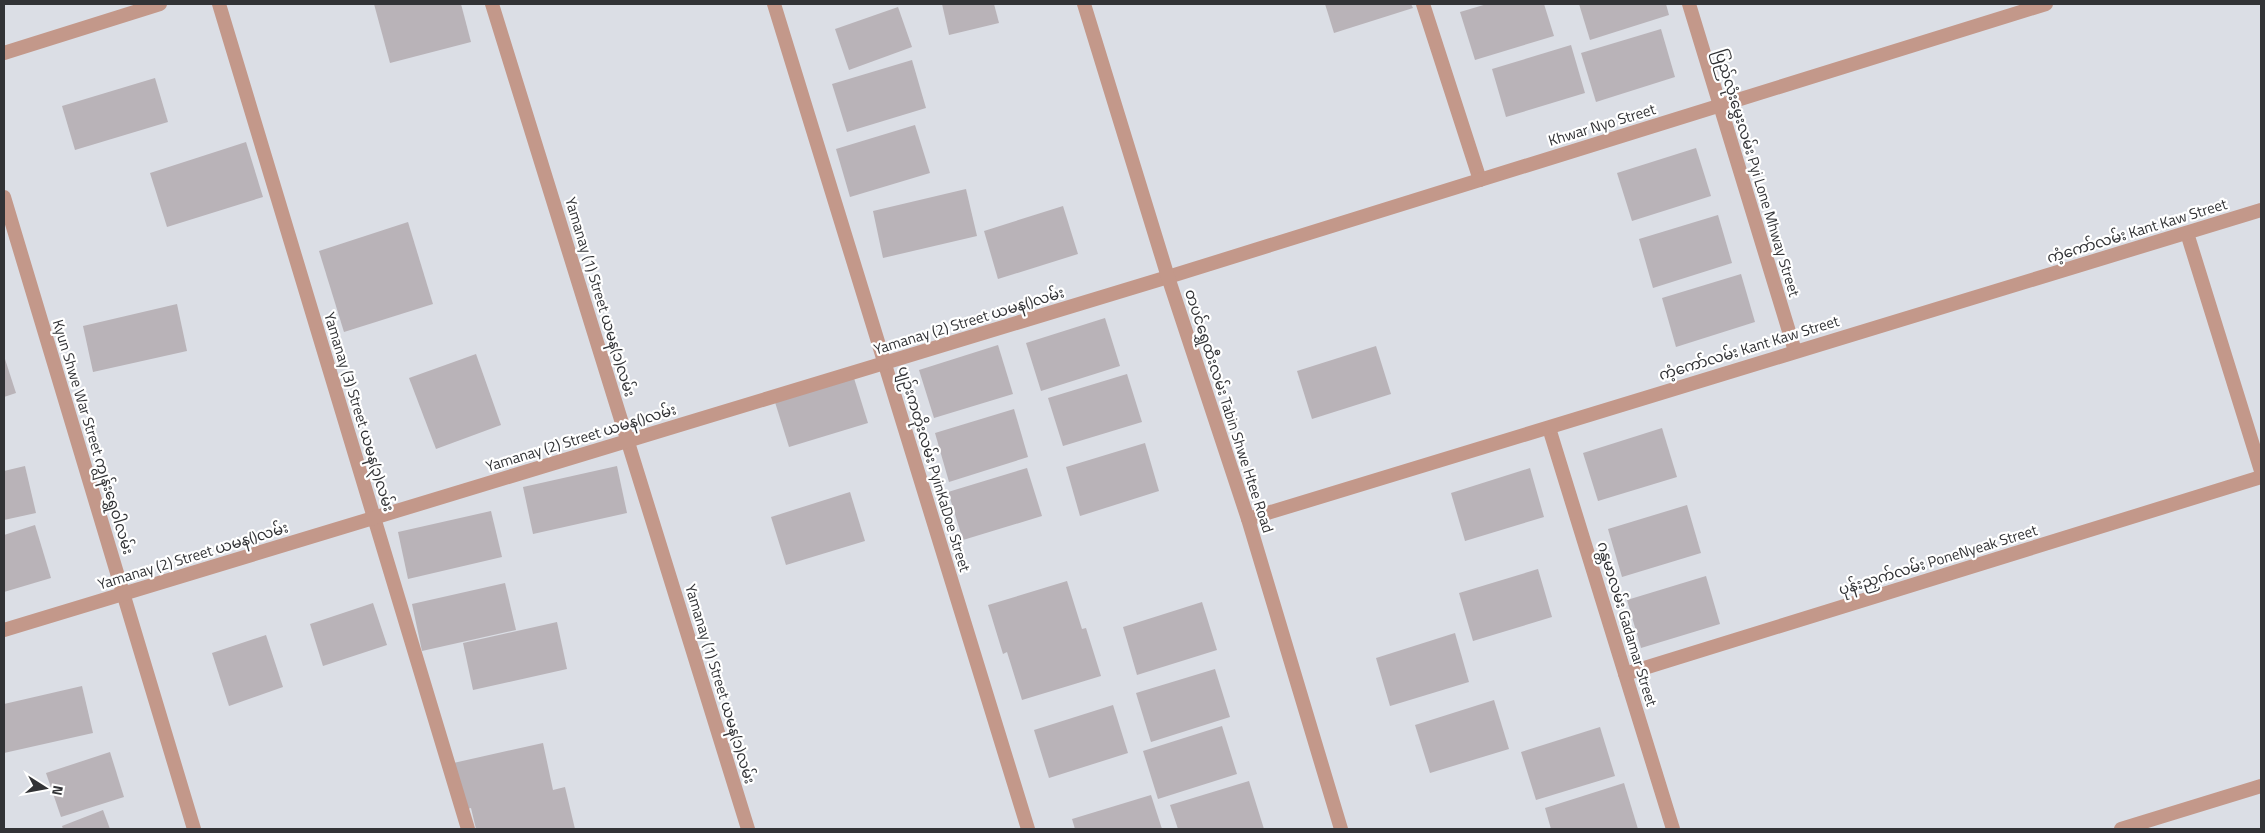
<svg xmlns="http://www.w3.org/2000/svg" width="2265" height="833" viewBox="0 0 2265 833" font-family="'Titillium Web','Noto Sans Myanmar',sans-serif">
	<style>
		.building { fill: #b9b3b8 }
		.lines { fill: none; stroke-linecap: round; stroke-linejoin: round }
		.minor { stroke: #c3988a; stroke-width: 14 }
		.tertiary { stroke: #c3988a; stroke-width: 14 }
		.labels { text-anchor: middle; stroke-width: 4.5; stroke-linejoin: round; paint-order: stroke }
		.street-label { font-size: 15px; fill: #323336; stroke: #fff }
	</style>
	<rect width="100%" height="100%" fill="#dbdee5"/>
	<g class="building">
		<path d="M374 4H461L471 42 390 63Z"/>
		<path d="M942 4H994L999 23 949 35Z"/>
		<path d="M1325 4H1411L1413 8 1334 33Z"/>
		<path d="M1487 4H1544L1554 36 1475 60 1460 12Z"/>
		<path d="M1579 4H1666L1669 15 1590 40Z"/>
		<path d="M898 7 912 47 849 70 835 29Z"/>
		<path d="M1661 29 1675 77 1596 102 1581 53Z"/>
		<path d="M1571 45 1585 93 1506 117 1492 69Z"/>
		<path d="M912 60 926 108 847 132 832 84Z"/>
		<path d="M155 78 168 122 75 150 62 106Z"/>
		<path d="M915 125 930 173 850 197 836 149Z"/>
		<path d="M246 142 263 197 167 227 150 173Z"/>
		<path d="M1696 148 1711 196 1632 221 1617 173Z"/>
		<path d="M966 189 977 236 883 258 873 211Z"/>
		<path d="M1063 206 1078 254 998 279 984 231Z"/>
		<path d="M1718 215 1732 263 1653 288 1639 239Z"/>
		<path d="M408 222 433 304 344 332 319 251Z"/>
		<path d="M1741 274 1755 322 1676 347 1662 298Z"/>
		<path d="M177 304 187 351 93 372 83 326Z"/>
		<path d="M1105 318 1120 366 1041 391 1026 343Z"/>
		<path d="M998 345 1013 394 934 418 919 370Z"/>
		<path d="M1376 346 1391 394 1312 419 1297 371Z"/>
		<path d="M476 354 501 425 436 449 409 378Z"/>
		<path d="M4 356 16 393 4 397Z"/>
		<path d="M1127 374 1142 422 1063 446 1048 398Z"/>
		<path d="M853 375 868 423 789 447 774 399Z"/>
		<path d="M1014 409 1028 457 949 482 935 433Z"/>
		<path d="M1662 428 1677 477 1598 501 1583 453Z"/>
		<path d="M1145 443 1159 491 1080 516 1066 467Z"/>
		<path d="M25 466 36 513 4 520V471Z"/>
		<path d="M617 466 627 513 533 534 523 487Z"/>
		<path d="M1027 468 1042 516 963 540 948 492Z"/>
		<path d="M1530 468 1544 517 1465 541 1451 493Z"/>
		<path d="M850 492 865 541 786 565 771 517Z"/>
		<path d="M1687 505 1701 553 1622 577 1608 529Z"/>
		<path d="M491 511 502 557 408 579 398 532Z"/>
		<path d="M35 525 51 578 4 592V535Z"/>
		<path d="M1538 569 1552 617 1473 641 1459 593Z"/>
		<path d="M1706 576 1720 624 1641 648 1627 600Z"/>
		<path d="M1067 581 1082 629 1086 628 1101 676 1022 700 1007 652 1003 654 988 605Z"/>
		<path d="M505 583 516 630 422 651 412 604Z"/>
		<path d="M1202 602 1217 650 1137 675 1123 627Z"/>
		<path d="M373 603 387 645 323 666 310 624Z"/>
		<path d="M557 622 567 669 473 690 463 643Z"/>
		<path d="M1455 633 1469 682 1390 706 1376 658Z"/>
		<path d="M266 635 283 687 229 706 212 653Z"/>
		<path d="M1215 669 1230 717 1151 742 1136 693Z"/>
		<path d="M82 686 93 733 4 753V704Z"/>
		<path d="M1494 700 1509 749 1430 773 1415 725Z"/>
		<path d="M1113 705 1128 753 1049 778 1034 730Z"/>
		<path d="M1222 726 1237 774 1158 799 1143 751Z"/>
		<path d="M1600 727 1615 776 1536 800 1521 752Z"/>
		<path d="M543 743 553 790 565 787 575 829H476L471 808 460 811 449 764Z"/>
		<path d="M110 752 124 797 61 817 46 773Z"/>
		<path d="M1249 781 1264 829H1178L1170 805Z"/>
		<path d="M1624 783 1638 829H1551L1545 808Z"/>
		<path d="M1151 795 1162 829H1075L1072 819Z"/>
		<path d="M103 810 110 829H63L62 826Z"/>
	</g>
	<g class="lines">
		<g class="minor">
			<path d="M219 4 468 829"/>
			<path d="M492 4 748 829"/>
			<path d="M774 4 1028 829"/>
			<path d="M1423 4 1480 180"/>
			<path d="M1689 4 1795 351"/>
			<path d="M4 53 160 4"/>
			<path d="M4 197 194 829"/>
			<path d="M2187 233 2261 471"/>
			<path d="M1549 428 1673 829"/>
			<path d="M1248 519 2261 210"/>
			<path d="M4 630 1168 277 2046 4"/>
			<path d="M1625 674 2261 477"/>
			<path d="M2121 829 2261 786"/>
		</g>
		<path class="tertiary" d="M1084 4 1168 277 1248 519 1341 829"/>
	</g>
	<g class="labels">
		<g class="street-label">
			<text transform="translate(1602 125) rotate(-17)" y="5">Khwar Nyo Street</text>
			<text transform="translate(1757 173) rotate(73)" y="5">ပြည်လုံးမွှေးလမ်း Pyi Lone Mhway Street</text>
			<text transform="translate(2137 231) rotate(-17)" y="5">ကံ့ကော်လမ်း Kant Kaw Street</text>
			<text transform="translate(600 297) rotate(73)" y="5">Yamanay (1) Street ယမန(၁)လမ်း</text>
			<text transform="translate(969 321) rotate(-17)" y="5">Yamanay (2) Street ယမန()လမ်း</text>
			<text transform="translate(1749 348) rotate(-17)" y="5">ကံ့ကော်လမ်း Kant Kaw Street</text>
			<text transform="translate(1229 411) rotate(72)" y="5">တပင်ရွှေထီးလမ်း Tabin Shwe Htee Road</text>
			<text transform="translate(359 412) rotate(73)" y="5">Yamanay (3) Street ယမန(၃)လမ်း</text>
			<text transform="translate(93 437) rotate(73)" y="5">Kyun Shwe War Street ကျွန်းရွှေဝါလမ်း</text>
			<text transform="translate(581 438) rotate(-17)" y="5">Yamanay (2) Street ယမန()လမ်း</text>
			<text transform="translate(934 469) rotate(73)" y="5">ပျဉ်းကတိုးလမ်း PyinKaDoe Street</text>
			<text transform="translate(193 556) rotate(-17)" y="5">Yamanay (2) Street ယမန()လမ်း</text>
			<text transform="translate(1938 560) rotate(-17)" y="5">ပုန်းညှက်လမ်း PoneNyeak Street</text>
			<text transform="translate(1627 624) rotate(73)" y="5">ဂန္တမာလမ်း Gadamar Street</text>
			<text transform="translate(720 684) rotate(73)" y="5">Yamanay (1) Street ယမန(၁)လမ်း</text>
		</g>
	</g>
	<rect width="2265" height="833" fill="none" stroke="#323336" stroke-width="10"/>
	<g transform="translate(45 788) rotate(101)" stroke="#ffffff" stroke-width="4" paint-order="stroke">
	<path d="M0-4L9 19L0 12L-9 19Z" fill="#323336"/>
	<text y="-8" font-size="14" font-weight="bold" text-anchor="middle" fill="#323336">N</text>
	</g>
</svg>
